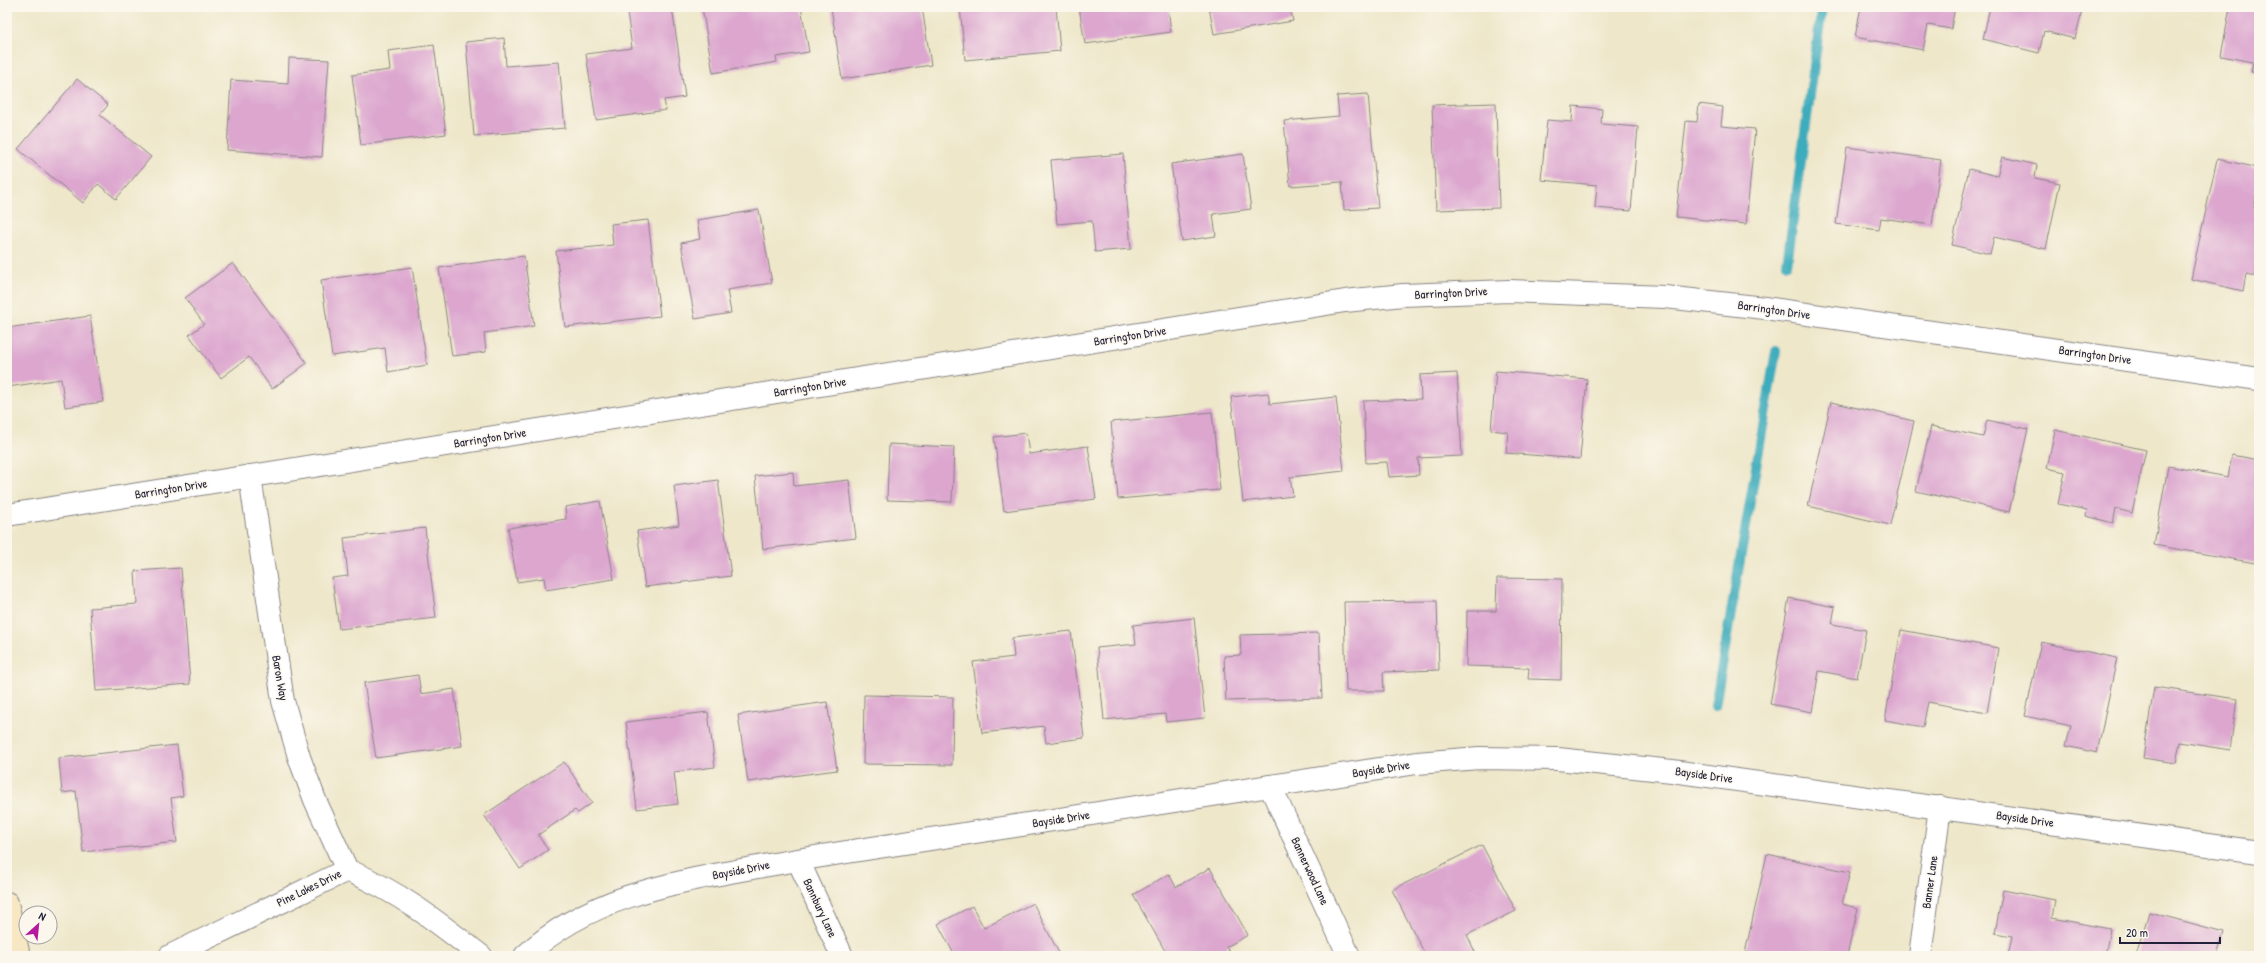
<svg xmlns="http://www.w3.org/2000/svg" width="2266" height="963" viewBox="0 0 2266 963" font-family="'Patrick Hand',sans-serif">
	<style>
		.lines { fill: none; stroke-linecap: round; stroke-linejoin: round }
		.stream { stroke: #3eacbc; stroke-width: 10 }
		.building { fill: #dca6cf }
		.minor-casing { stroke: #888482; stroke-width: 24 }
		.secondary-casing { stroke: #888482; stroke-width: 24 }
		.minor { stroke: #fff; stroke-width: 22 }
		.secondary { stroke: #f7e8c3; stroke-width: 22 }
		.labels { text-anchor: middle; stroke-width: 3; stroke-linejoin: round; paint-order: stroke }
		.street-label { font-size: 12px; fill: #22223b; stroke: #fbf7ec }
	</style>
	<rect width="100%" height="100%" fill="#fbf7ec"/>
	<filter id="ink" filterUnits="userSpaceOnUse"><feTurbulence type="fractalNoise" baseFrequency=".025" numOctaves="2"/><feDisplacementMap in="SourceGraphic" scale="8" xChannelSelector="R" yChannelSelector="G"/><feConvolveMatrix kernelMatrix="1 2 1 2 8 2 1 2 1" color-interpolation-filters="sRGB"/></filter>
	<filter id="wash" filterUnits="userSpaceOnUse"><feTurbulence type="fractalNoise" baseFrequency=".012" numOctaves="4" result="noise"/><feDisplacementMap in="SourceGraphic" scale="16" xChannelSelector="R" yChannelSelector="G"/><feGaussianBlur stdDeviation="0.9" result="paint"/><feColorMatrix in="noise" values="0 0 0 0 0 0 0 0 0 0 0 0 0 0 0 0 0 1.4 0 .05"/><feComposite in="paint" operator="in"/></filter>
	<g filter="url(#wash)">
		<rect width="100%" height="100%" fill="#eee7ca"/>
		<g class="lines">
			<g class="stream">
				<path d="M1787 264 1822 7"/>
				<path d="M1715 706 1776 351"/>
			</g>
		</g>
		<g id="blocks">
			<g class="building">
				<path d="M662 7H672L685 97 664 100 666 110 596 120 586 54 632 48 627 12Z"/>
				<path d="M702 7H801L809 52 776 57 777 62 713 73Z"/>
				<path d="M831 7H922L931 65 842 79Z"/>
				<path d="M960 7H1056L1060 51 965 60Z"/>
				<path d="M1079 7H1168L1171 32 1085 44Z"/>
				<path d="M1209 7H1290L1293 21 1214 34Z"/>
				<path d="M1748 7H1765L1764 11Z"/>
				<path d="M1861 7H1955L1951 29 1928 25 1923 50 1855 37Z"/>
				<path d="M1990 7H2083L2075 39 2044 31 2039 53 1983 39Z"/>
				<path d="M2230 7H2259V73L2251 72 2253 62 2221 56Z"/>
				<path d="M504 38 506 66 559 62 565 128 474 136 466 42Z"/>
				<path d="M434 45 446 134 361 145 352 75 390 70 388 51Z"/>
				<path d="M289 58 329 60 322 157 227 150 231 80 288 84Z"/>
				<path d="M77 79 108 105 100 115 151 157 116 199 98 184 83 203 18 149Z"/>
				<path d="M1368 94 1378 208 1344 210 1342 182 1290 186 1284 121 1339 116 1337 96Z"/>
				<path d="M1496 103 1499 208 1436 210 1432 105Z"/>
				<path d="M1699 104 1723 107 1721 126 1755 129 1746 224 1676 217 1686 121 1697 122Z"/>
				<path d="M1573 106 1602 109 1601 124 1638 127 1631 211 1595 208 1597 185 1541 180 1547 120 1572 122Z"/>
				<path d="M1847 147 1941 160 1932 225 1881 218 1879 230 1836 224Z"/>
				<path d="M1123 154 1131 249 1095 252 1092 221 1057 224 1051 160Z"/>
				<path d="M1243 154 1251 209 1213 214 1216 236 1182 241 1171 164Z"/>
				<path d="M2002 157 2037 165 2035 178 2060 183 2046 249 1994 237 1990 254 1952 245 1969 169 1997 176Z"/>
				<path d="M2217 159 2259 168V183L2254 208 2259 209V277L2246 274 2243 291 2191 279Z"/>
				<path d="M759 210 772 283 727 290 731 313 695 319 681 243 700 239 697 220Z"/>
				<path d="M648 220 660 316 565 327 556 251 613 245 611 224Z"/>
				<path d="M524 256 534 326 484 333 486 352 452 356 439 268Z"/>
				<path d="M233 263 307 363 272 389 249 357 221 378 189 335 204 324 185 298Z"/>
				<path d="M412 267 427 365 388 372 385 348 332 356 321 280Z"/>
				<path d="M90 316 103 402 65 407 61 379 8 387 7 328Z"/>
				<path d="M1496 371 1587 379 1580 459 1506 453 1508 432 1491 430Z"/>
				<path d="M1457 373 1462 456 1418 458 1419 475 1389 477 1387 462 1366 463 1363 401 1421 399 1420 375Z"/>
				<path d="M1268 393 1270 404 1336 397 1344 471 1290 477 1293 496 1243 502 1231 397Z"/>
				<path d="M1831 402 1914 421 1890 525 1808 506Z"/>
				<path d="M1212 412 1220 490 1118 499 1111 422Z"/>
				<path d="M1987 420 2028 429 2009 512 1916 491 1931 426 1983 437Z"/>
				<path d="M2055 430 2146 450 2132 513 2116 509 2113 523 2086 516 2087 510 2058 504 2065 472 2047 468Z"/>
				<path d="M1026 433 1029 454 1088 446 1096 499 1004 511 994 437Z"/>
				<path d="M889 444 954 447 952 502 887 500Z"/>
				<path d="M2232 455 2259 460V538L2255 563 2154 545 2168 466 2228 477Z"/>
				<path d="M793 472 794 486 849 480 856 538 763 549 755 476Z"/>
				<path d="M718 480 731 576 645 587 637 531 679 525 674 486Z"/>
				<path d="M600 501 614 579 546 590 544 578 517 582 508 528 566 519 565 507Z"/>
				<path d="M425 528 436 618 339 629 332 578 348 576 344 538Z"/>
				<path d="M181 568 190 684 96 691 90 608 137 604 135 571Z"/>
				<path d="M1497 578 1562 579 1561 680 1528 679 1529 668 1466 666 1467 611H1496Z"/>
				<path d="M1789 598 1835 607 1832 624 1866 630 1857 678 1819 671 1812 712 1770 704Z"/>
				<path d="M1437 601 1439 670 1383 672 1384 691H1346L1344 602Z"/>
				<path d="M1194 618 1205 718 1166 722 1165 714 1104 720 1097 648 1136 644 1133 625Z"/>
				<path d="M1901 630 1998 648 1987 713 1928 702 1923 727 1885 720Z"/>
				<path d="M1071 631 1084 738 1046 743 1044 726 982 733 973 662 1014 657 1012 638Z"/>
				<path d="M1319 633 1322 698 1226 701 1224 656 1241 655 1240 635Z"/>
				<path d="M2041 642 2117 658 2097 753 2066 746 2071 726 2025 716Z"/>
				<path d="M418 675 421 694 454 689 462 746 376 758 364 683Z"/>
				<path d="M2154 687 2237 699 2230 750 2180 742 2176 763 2143 758Z"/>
				<path d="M864 695 953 697 952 765 863 764Z"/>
				<path d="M827 702 837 770 748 782 738 715Z"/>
				<path d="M708 712 715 767 674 772 678 804 637 809 626 722Z"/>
				<path d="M2258 725H2259V751L2255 750Z"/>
				<path d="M177 745 183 796 171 798 177 842 83 852 76 791 62 793 59 758Z"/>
				<path d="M564 762 592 803 578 813 575 810 538 835 548 850 520 869 484 815Z"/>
				<path d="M1482 845 1516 911 1467 935 1477 956H1426L1392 890Z"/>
				<path d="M1767 854 1850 872 1842 904 1858 908 1847 956H1757L1745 953Z"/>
				<path d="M1210 868 1248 935 1226 947 1232 956H1168L1133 895 1169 874 1176 887Z"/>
				<path d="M2003 890 2055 900 2052 918 2110 929 2105 956H2008L2012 936 1995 933Z"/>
				<path d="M1033 903 1060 955 1058 956H955L938 924 972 906 984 928Z"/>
				<path d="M2149 912 2224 932 2217 956H2136Z"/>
			</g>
		</g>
	</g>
	<g filter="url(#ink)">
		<use href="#blocks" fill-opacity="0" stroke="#888482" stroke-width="1"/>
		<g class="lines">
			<defs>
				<g id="minor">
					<path d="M250 476 283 701 299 757 315 800 347 870"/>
					<path d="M7 515 1345 301 1403 295 1509 291 1665 297 1765 308 2259 379"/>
					<path d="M1270 786 1349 956"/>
					<path d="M798 860 842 956"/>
					<path d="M170 956 347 870C398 891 438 922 481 956"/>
					<path d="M525 956C591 894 678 882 763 866 840 852 918 841 996 829 1136 807 1277 785 1417 763L1479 758 1558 759 1672 771 2259 852"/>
					<path d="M1920 956 1940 807"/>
				</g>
				<path id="secondary" d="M7 903 19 956"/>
			</defs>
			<use href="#minor" class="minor-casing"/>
			<use href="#secondary" class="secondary-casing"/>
			<use href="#minor" class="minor"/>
			<use href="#secondary" class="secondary"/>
		</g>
	</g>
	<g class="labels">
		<g class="street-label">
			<text transform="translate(1451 293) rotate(-3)" y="4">Barrington Drive</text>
			<text transform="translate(1774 310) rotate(8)" y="4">Barrington Drive</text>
			<text transform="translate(1130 336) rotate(-9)" y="4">Barrington Drive</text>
			<text transform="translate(2095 355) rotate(8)" y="4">Barrington Drive</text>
			<text transform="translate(810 387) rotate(-9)" y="4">Barrington Drive</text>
			<text transform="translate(490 438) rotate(-9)" y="4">Barrington Drive</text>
			<text transform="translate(171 489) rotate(-9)" y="4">Barrington Drive</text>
			<text transform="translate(280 678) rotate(80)" y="4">Baron Way</text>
			<text transform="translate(1381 769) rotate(-9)" y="4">Bayside Drive</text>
			<text transform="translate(1704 775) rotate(8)" y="4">Bayside Drive</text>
			<text transform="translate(1061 819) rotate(-9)" y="4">Bayside Drive</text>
			<text transform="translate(2025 819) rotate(8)" y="4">Bayside Drive</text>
			<text transform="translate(741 870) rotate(-11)" y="4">Bayside Drive</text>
			<text transform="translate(1310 871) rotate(65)" y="4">Bannerwood Lane</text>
			<text transform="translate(1930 882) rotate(-82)" y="4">Banner Lane</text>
			<text transform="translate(309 888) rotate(-26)" y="4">Pine Lakes Drive</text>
			<text transform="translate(820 908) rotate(65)" y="4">Bannbury Lane</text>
		</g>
	</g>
	<rect width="2266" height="963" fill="none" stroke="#fbf7ec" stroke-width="24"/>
	<g transform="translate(38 925) rotate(27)"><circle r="19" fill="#fbf7ec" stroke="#a4a2a5"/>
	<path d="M0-3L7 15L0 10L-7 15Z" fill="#b5179e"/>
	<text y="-6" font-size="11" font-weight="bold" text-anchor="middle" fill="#22223b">N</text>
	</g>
	<path d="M2120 937v6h100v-6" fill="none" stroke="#22223b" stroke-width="2"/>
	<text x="2126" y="937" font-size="12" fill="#22223b" stroke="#fbf7ec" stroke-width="3" paint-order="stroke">20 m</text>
</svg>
